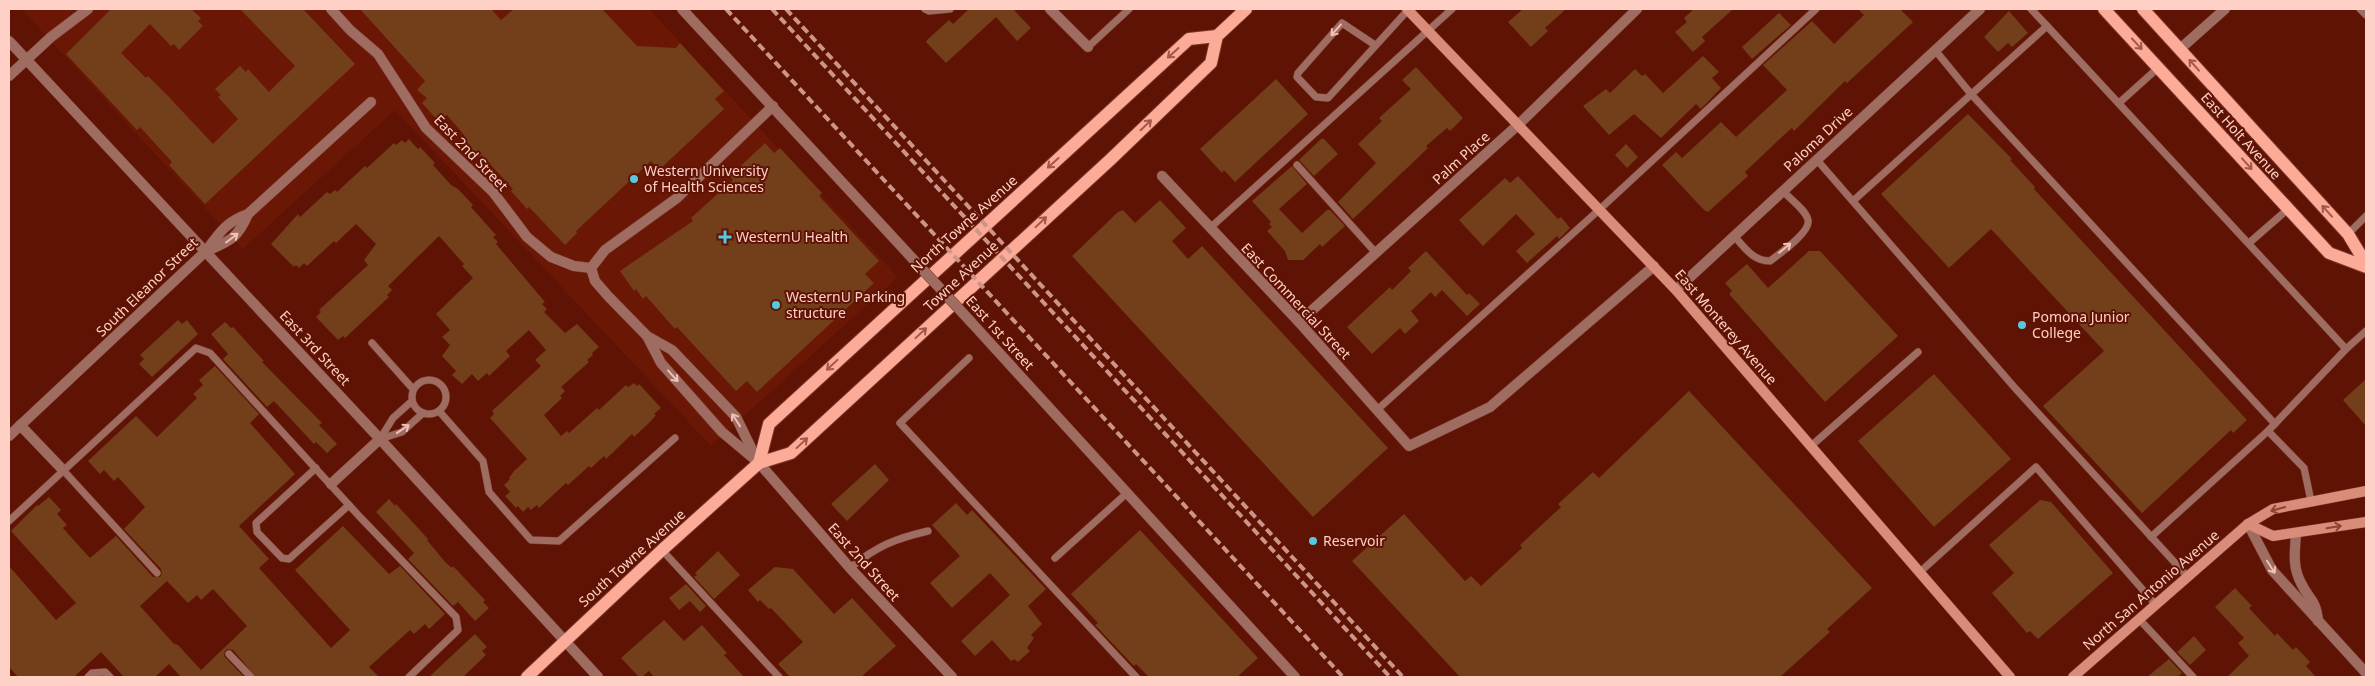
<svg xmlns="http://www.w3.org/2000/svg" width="2375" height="686" viewBox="0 0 2375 686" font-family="'Noto Sans',sans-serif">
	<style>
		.built { fill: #6b1706 }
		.building { fill: #733f1a; fill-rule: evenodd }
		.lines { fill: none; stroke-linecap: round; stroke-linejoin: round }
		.lane-casing { stroke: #7b3527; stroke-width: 8 }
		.street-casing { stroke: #7b3527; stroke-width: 11 }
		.secondary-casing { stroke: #7b3527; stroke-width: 11 }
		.primary-casing { stroke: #7b3527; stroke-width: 14 }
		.lane { stroke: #9e6c61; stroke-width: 7 }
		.street { stroke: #9e6c61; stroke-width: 10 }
		.secondary { stroke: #da8c7a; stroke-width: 10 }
		.primary { stroke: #fcab98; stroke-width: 12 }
		.rail { stroke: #cd9589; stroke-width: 4; stroke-dasharray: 8 4; stroke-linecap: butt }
		.street-bridge-casing { stroke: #7b3527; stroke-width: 11; stroke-linecap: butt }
		.street-bridge { stroke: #9e6c61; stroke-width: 10 }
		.oneway { stroke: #f0c1b6 }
		.oneway2 { stroke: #a55747 }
		.oneway3 { stroke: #904333 }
		.poi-dot { fill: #56c9e1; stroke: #5e1304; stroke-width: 2 }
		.labels { text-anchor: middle; stroke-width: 4; stroke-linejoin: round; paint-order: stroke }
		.street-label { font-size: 14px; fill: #ffd0c5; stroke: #5e1304 }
		.poi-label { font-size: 14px; fill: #ffd0c5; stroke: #5e1304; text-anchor: start }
	</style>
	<rect width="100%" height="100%" fill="#5e1304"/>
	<path class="built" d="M21 9H649L898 277 711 446 395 110 243 249Z"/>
	<g class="building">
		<path d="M111 9H191L201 18 198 21 203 26 179 50 174 44 171 46 150 24 121 53 146 78 148 76 168 96 213 144 238 119 218 97 221 95 215 89 240 66 246 72 248 69 269 92 295 66 240 9H303L355 64 205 204 169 165 172 162 140 127 137 130 66 54Z"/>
		<path d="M360 9H491L501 20 514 9H602L637 46 676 48 680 43 724 91 715 99 724 109 659 170 651 161 576 231 577 233 565 245 529 207 527 209 511 191 513 189 482 155 479 157 463 139 465 136 447 115 439 122 422 103 427 98 417 90 425 81Z"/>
		<path d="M969 9H1013L1031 28 1017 41 996 17 946 63 926 42 927 40 949 20 953 24Z"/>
		<path d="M1523 9H1566L1545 28 1548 31 1531 47 1508 22Z"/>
		<path d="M1694 9H1733L1702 37 1705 41 1693 52 1675 32 1687 22 1684 18Z"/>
		<path d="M1858 9H1900L1913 22 1847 83 1845 81 1794 131 1792 128 1784 135 1745 172 1748 176 1708 212 1704 210 1662 165 1676 152 1682 158 1721 122 1736 137 1787 90 1763 65 1812 21 1834 44 1864 15Z"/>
		<path d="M2009 11 2028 33 2012 47 2008 43 1998 52 1984 37Z"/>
		<path d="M1779 13 1791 25 1752 59 1742 47Z"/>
		<path d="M1703 56 1719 72 1712 78 1721 88 1701 109 1696 104 1661 138 1634 114 1609 135 1583 106 1606 89 1610 93 1635 69 1642 76 1645 74 1663 93Z"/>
		<path d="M1416 67 1463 118 1450 131 1447 128 1426 146 1428 148 1406 169 1353 219 1338 202 1376 163 1358 144 1382 121 1379 118 1411 89 1402 80Z"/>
		<path d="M1276 79 1308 114 1235 182 1224 170 1222 173 1200 149Z"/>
		<path d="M1968 114 2012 159 2010 160 2035 187 2034 189 2247 420 2233 433 2231 430 2142 513 2043 406 2104 351 1991 229 1949 268 1881 194Z"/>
		<path d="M409 139 418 149 420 147 435 163 433 165 451 185 458 189 473 205 471 207 496 235 493 237 498 242 496 244 545 302 542 304 547 309 544 312 565 333 577 324 599 347 592 353 593 355 587 360 589 362 561 387 565 391 560 396 562 398 544 415 561 436 567 431 569 433 597 408 599 410 626 385 628 387 634 383 637 386 639 384 661 408 654 414 656 415 651 421 634 437 632 434 606 459 604 456 591 468 589 466 568 485 566 483 539 508 537 505 531 510 528 507 523 512 518 506 516 508 505 496 510 492 504 485 510 479 509 478 514 471 527 459 490 418 494 414 492 411 541 366 535 360 546 350 529 330 506 351 510 356 489 376 487 373 478 381 472 374 462 384 452 375 456 371 442 356 450 345 442 337 450 330 436 314 473 278 462 266 464 264 439 236 388 286 392 290 387 295 389 297 345 338 343 336 338 340 316 317 321 312 319 310 368 265 364 260 376 244 356 224 336 243 334 241 307 266 304 263 299 268 296 265 294 267 271 244 298 214 300 217 327 192 330 194 335 190 337 192 365 166 367 168 394 143 396 145 402 140 405 143Z"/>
		<path d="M1321 139H1324L1338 154 1314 176 1299 160Z"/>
		<path d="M765 143 774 153 780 148 822 193 819 196 879 261 865 274 874 283 757 392 747 381 736 391 677 327 675 329 646 296 643 299 636 289 634 291 620 271 693 221 691 218 733 180 730 176Z"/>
		<path d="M1626 144 1638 157 1627 168 1615 155Z"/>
		<path d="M1292 166 1307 184 1279 209 1302 233 1327 210H1330L1345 226 1322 247 1320 244 1303 260H1288L1285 251 1267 231 1272 227 1269 224 1271 222 1252 201Z"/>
		<path d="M1518 176 1558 219 1561 217 1570 228 1559 239 1557 236 1527 263 1516 251 1535 234 1516 214 1483 246 1459 220 1505 178 1510 183Z"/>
		<path d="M1160 200 1186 228 1172 241 1188 259 1202 246 1388 448 1313 517 1072 256 1118 212 1123 210 1135 223Z"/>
		<path d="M1426 251 1467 295 1469 293 1480 304 1467 316 1442 290 1435 297 1431 292 1411 311 1419 321 1405 334 1400 328 1372 354 1347 327 1390 287 1392 290 1411 271 1408 268Z"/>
		<path d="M1809 251H1820L1898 336 1825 402 1729 294 1732 291 1725 283 1747 264 1768 288Z"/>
		<path d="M178 320 182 324 187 320 198 334 152 377 139 364 144 359 140 355Z"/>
		<path d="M225 322 231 328 233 327 264 361 262 362 322 423 319 425 337 444 327 453 316 442 314 444 274 401 267 407 223 359 228 354 211 334Z"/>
		<path d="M215 366 259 414 250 423 295 474 239 526 269 559 259 568 331 648 350 630 295 570 343 526 389 574 400 566 445 614 429 629 425 624 414 634 410 630 369 667 379 677H256L233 650 228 649 225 651 224 656 244 677H181L169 664 155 677H124L101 652 74 677H18L9 667V566L56 620 76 603 11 531 37 505 38 506 49 497 61 510 57 514 67 525 63 528 90 558 116 536 153 577H160L162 574 161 569 124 529 145 507 118 477 114 481 104 470 100 474 88 461 136 416 157 437 197 398 193 394 203 385 199 380ZM167 581 188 603 197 595 201 600 213 589 247 626 201 670 178 645 174 644 140 606Z"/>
		<path d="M1934 374 2011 459 1934 527 1858 441Z"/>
		<path d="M2366 379V426L2343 400Z"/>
		<path d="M1689 391 1872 588 1827 629 1830 632 1780 677H1460L1352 561 1404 514 1465 581 1471 576 1481 586 1522 548 1520 545 1561 507 1558 504 1593 472 1599 478Z"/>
		<path d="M875 464 889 480 847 521 831 504Z"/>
		<path d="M389 499 395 506 396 504 428 539 427 540 445 562 452 568 453 566 485 600 483 602 489 608 475 621 458 602 453 606 408 559 414 553 376 512Z"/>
		<path d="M2040 500 2051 502 2113 573 2038 639 2030 631 2027 633 1992 593 2014 573 1989 545Z"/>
		<path d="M956 503 967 515 972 510 1046 589 1028 606 1042 624 1031 635 1034 638 1027 648 1030 651 1018 662 1014 659 1011 661 992 640 975 656 961 641 1010 595 990 573 952 608 930 583 960 556 932 525Z"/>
		<path d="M1140 530 1258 658 1237 677H1149L1136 664 1134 666 1095 625 1098 623 1071 594Z"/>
		<path d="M718 551 740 575 714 599 694 577 697 575 695 573Z"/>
		<path d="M775 567 793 569 834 614 852 598 896 646 861 677H790L778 664 803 642 771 608 769 609 760 600 758 602 748 590Z"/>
		<path d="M686 584 706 606 700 612 690 601 679 610 669 598Z"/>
		<path d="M2235 588 2252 606 2249 608 2275 636 2277 633 2293 650 2296 647 2310 662 2306 666 2316 677H2227L2249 656 2238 643 2244 638 2215 607Z"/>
		<path d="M664 620 684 641 702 625 727 653 724 655 744 677H654L649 671 642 677H639L621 658Z"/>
		<path d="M475 634 487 647 482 651 486 655 463 677H429Z"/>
		<path d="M2194 636 2206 650 2190 665 2177 652Z"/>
		<path d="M2169 659 2182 673 2177 677H2147Z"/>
	</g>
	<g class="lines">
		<defs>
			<g id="lane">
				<path d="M925 9 929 11 950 9"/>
				<path d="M2031 9 2047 26"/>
				<path d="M2360 9 2366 15"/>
				<path d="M1375 45 1342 23 1298 73 1297 77 1316 97 1328 98 1408 10"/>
				<path d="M1088 47 1129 9"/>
				<path d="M1935 50 1971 94 2275 424"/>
				<path d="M2119 103 2159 67"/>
				<path d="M1817 160 2015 388 2188 577"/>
				<path d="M1297 165 1376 253"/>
				<path d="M1853 201 2047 26 2346 349 2366 331"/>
				<path d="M1210 228 1452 9"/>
				<path d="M2348 234 2366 216"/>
				<path d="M1734 236C1745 248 1753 261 1770 261 1779 254 1811 232 1808 220 1806 210 1790 199 1783 191"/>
				<path d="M2249 243 2288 209"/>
				<path d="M372 343 413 389"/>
				<path d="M969 358 900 423 1136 677"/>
				<circle cx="429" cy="397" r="17"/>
				<path d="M1377 410 1600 209 1816 9"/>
				<path d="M439 411 483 461 489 492 531 540 559 541 675 438"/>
				<path d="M2268 431 2304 468 2311 501"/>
				<path d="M380 439 402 432 423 413"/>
				<path d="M380 439 393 418 412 401"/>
				<path d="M1811 446 1918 352"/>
				<path d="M316 468 256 523 257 532 282 558 289 559 349 505"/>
				<path d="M63 470 157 573"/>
				<path d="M9 521 196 348 210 353 359 516 456 617 458 630 409 677"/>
				<path d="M2151 537 2268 431 2346 349"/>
				<path d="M662 550 779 677"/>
				<path d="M1055 558 1127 493"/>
				<path d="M850 568C877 546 894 539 928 531"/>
				<path d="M1920 572 2036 467 2156 605"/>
				<path d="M2139 619 2193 677"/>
				<path d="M229 654 251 677"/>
				<path d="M88 677 92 673 105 672 110 677"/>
			</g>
			<g id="street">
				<path d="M331 9 350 30 378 54 426 128 493 192 527 237 551 257 574 266 591 268"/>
				<path d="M682 9 912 258"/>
				<path d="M1050 9 1088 47"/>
				<path d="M9 41 380 439 598 677"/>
				<path d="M2180 49 2225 9"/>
				<path d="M9 76 51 37 88 9"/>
				<path d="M1162 176 1299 322 1409 446 1490 407 1654 266"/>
				<path d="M207 251C230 241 238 238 248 214"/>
				<path d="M591 268 595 281 608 296 647 336 672 350 736 417 756 458"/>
				<path d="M591 268 605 250 677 198 773 106"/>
				<path d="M1676 290 1980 9"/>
				<path d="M971 322 1295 677"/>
				<path d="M1299 322 1519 124 1637 9"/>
				<path d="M647 336 661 363 722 432 759 463 850 568 952 677"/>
				<path d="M20 425 63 470"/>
				<path d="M9 436 206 251C220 232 226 222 248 214L371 102"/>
				<path d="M331 484 380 439"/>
				<path d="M2248 524 2272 570 2366 673"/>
				<path d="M2296 533C2295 551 2292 566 2301 583 2309 600 2316 599 2318 621"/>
			</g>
			<g id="secondary">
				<path d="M1407 9 1676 290 2010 677"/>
				<path d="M2248 524 2273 536 2366 522"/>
				<path d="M2073 677 2248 524 2273 509 2366 491"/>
			</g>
			<g id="primary">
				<path d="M2104 9 2329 253 2366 267"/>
				<path d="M2143 9 2348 234 2366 264"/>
				<path d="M759 463 769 424 1189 39 1217 36"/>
				<path d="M527 677 662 550 759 463 791 453 1111 159 1211 63 1217 36 1246 9"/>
			</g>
		</defs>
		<use href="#lane" class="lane-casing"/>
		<use href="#street" class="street-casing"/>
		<use href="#secondary" class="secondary-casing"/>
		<use href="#primary" class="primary-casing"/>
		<use href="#lane" class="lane"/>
		<use href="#street" class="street"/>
		<use href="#secondary" class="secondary"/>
		<use href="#primary" class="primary"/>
		<g class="rail">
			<path d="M726 9 1343 677"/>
			<path d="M772 9 1390 677"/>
			<path d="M786 9 1403 677"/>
		</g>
		<defs>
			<path id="street-bridge" d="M912 258 971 322"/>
		</defs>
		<use href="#street-bridge" class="street-bridge-casing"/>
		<use href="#street-bridge" class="street-bridge"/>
	</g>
	<defs><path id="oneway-shaft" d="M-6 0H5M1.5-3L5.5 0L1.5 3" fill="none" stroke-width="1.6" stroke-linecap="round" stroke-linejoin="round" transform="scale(1.25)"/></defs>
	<g class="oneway">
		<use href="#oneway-shaft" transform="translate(1336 30) rotate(131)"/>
		<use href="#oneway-shaft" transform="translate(232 238) rotate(-37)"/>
		<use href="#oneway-shaft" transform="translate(1785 248) rotate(-40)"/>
		<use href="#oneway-shaft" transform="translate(673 376) rotate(48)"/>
		<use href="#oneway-shaft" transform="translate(736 420) rotate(-123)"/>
		<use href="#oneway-shaft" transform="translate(403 429) rotate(-34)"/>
		<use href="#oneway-shaft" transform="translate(2271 567) rotate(57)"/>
	</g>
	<g class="oneway2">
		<use href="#oneway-shaft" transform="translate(2137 44) rotate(47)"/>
		<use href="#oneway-shaft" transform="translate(1173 53) rotate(138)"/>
		<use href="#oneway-shaft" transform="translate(2194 65) rotate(-132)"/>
		<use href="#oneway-shaft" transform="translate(1146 125) rotate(-44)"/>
		<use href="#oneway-shaft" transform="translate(1053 163) rotate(138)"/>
		<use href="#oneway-shaft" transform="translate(2247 164) rotate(48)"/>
		<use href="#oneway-shaft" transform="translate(2327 211) rotate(-132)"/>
		<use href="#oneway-shaft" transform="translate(1041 222) rotate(-43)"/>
		<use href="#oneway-shaft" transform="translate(921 333) rotate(-43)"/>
		<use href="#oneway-shaft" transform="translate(832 365) rotate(137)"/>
		<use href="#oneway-shaft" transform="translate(802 443) rotate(-43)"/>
	</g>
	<g class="oneway3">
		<use href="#oneway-shaft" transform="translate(2278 509) rotate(164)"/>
		<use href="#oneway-shaft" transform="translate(2334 527) rotate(-10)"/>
	</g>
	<g class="poi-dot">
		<circle cx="634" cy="179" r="5"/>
		<path d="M722.5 229.5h5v5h5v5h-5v5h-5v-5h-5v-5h5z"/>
		<circle cx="776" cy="305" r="5"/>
		<circle cx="2022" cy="325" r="5"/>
		<circle cx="1313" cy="541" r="5"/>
	</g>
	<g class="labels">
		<g class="street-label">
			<text transform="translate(2241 136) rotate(48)" y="5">East Holt Avenue</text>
			<text transform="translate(1818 139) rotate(-43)" y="5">Paloma Drive</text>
			<text transform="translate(471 153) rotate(46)" y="5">East 2nd Street</text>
			<text transform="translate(1461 158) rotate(-42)" y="5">Palm Place</text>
			<text transform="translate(964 224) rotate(-42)" y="5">North Towne Avenue</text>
			<text transform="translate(961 276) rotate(-43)" y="5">Towne Avenue</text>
			<text transform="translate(147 287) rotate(-44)" y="5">South Eleanor Street</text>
			<text transform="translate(1296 301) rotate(47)" y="5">East Commercial Street</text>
			<text transform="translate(1726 327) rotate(49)" y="5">East Monterey Avenue</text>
			<text transform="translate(1000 333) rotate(48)" y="5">East 1st Street</text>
			<text transform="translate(315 348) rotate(47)" y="5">East 3rd Street</text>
			<text transform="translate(632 558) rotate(-42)" y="5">South Towne Avenue</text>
			<text transform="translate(864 562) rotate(48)" y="5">East 2nd Street</text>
			<text transform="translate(2151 590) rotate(-41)" y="5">North San Antonio Avenue</text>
		</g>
		<g class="poi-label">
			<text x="644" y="176">Western University<tspan x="644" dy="16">of Health Sciences</tspan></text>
			<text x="736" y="242">WesternU Health</text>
			<text x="786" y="302">WesternU Parking<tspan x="786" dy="16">structure</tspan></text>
			<text x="2032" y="322">Pomona Junior<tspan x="2032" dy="16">College</tspan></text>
			<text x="1323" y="546">Reservoir</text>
		</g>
	</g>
	<rect width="2375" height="686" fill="none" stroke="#ffd0c5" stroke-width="20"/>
</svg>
